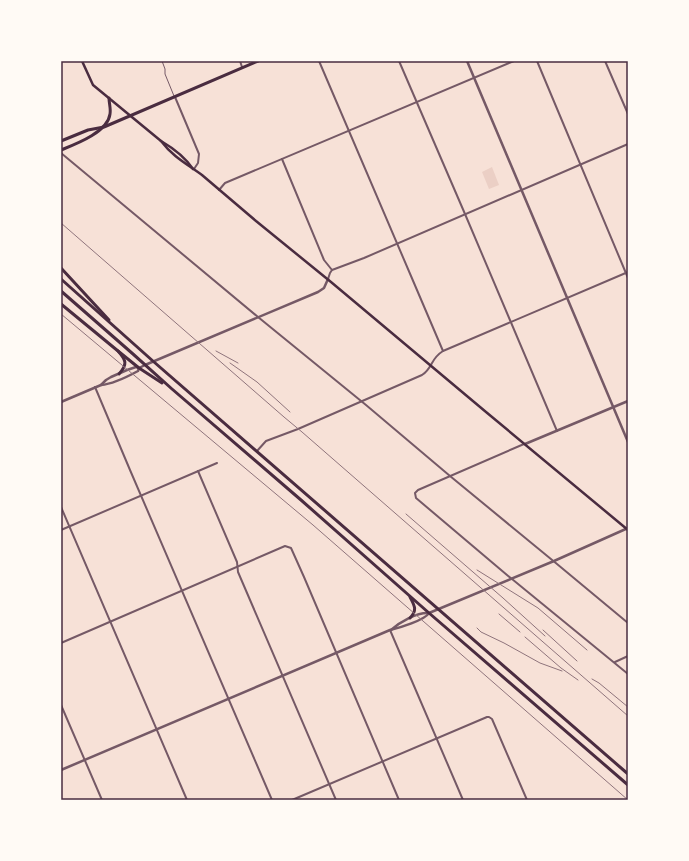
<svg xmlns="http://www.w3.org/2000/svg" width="689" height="861" viewBox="0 0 689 861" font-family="'Titillium Web',sans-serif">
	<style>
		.green { fill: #ebcfc5 }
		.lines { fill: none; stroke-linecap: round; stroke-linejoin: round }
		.service { stroke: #755966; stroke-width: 1 }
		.minor { stroke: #755966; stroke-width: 2 }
		.tertiary { stroke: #755966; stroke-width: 2.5 }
		.secondary { stroke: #4a2c40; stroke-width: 2.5 }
		.primary { stroke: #4a2c40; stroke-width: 3 }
		.trunk { stroke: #4a2c40; stroke-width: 3 }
		.tram { stroke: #8f747c; stroke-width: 1 }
		.rail { stroke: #8f747c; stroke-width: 1 }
		.neatline { fill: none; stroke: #4a2c40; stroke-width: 1.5 }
	</style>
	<rect width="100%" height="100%" fill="#f7e1d7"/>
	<path class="green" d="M492 167 499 185 489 189 482 172Z"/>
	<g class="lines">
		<path class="service" d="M162 61 165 69V74L174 96"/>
		<g class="minor">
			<path d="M240 61 242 67"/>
			<path d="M319 61 411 276 443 351"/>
			<path d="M399 61 465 214 557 431"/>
			<path d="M537 61 628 278"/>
			<path d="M605 61 628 114"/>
			<path d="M175 97 199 154 198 163 194 169"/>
			<path d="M61 153 258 317 366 405 450 476 557 564 628 623"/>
			<path d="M282 159 324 260 332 270"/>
			<path d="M219 190 225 183 514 61"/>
			<path d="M328 279 330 273 332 270 364 258 628 144"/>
			<path d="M95 387 130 470 272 800"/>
			<path d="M524 444 418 490 415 493 416 498 507 575 628 674"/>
			<path d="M257 451 266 441 298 429 422 375C433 368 430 359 443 351L628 272"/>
			<path d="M198 471 237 562 238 572 336 800"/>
			<path d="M61 507 187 800"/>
			<path d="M61 530 217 463"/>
			<path d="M390 630 463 800"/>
			<path d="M61 643 285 546 291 548 304 577 399 800"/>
			<path d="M615 662 628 656"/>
			<path d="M61 705 102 800"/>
			<path d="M292 800 487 717H489L492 719 527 800"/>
		</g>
		<g class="tertiary">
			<path d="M467 61 628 442"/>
			<path d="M101 385 106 380 111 377 127 370 136 367 139 368 145 365 318 292 324 288 328 279"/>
			<path d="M61 402 101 385C113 384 127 377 138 371L139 368"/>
			<path d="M525 444 628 401"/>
			<path d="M391 630C400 622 417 612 429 613L554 561 628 528"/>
			<path d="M61 770 390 630C399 628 425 620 429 613"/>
		</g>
		<g class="secondary">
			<path d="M82 61 93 85 161 141C173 148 185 157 193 169"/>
			<path d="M161 141C173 157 187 164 202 175L256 221 331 282 486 412 628 530"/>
		</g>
		<g class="primary">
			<path d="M61 141 88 130 104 127 258 61"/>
			<path d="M61 150C76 144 108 132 110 114 111 109 109 103 109 98"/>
			<path d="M61 304 118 351C126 360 128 364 119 374"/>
		</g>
		<g class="trunk">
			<path d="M61 268 109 320"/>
			<path d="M61 279 154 362 628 774"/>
			<path d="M61 291 133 354 172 389 301 500 429 613 628 785"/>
			<path d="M118 351 139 368 162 383"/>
			<path d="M410 618C418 610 414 605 410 597"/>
		</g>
		<path class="tram" d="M61 314 313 525 628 800"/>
		<g class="rail">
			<path d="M61 223 284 417 302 432 628 716"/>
			<path d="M216 351 238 363"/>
			<path d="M230 363 257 382 290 412"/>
			<path d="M406 514 503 598 545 636"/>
			<path d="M477 570 538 608 587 650"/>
			<path d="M499 614 520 632"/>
			<path d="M477 628 481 632 504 643 540 663 562 671"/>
			<path d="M543 630 577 661"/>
			<path d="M525 637 561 668 578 680"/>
			<path d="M592 679 599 683 628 707"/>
		</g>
	</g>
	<rect width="689" height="861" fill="none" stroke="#fffaf5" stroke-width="124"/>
	<rect x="62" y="62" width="565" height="737" class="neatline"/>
</svg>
